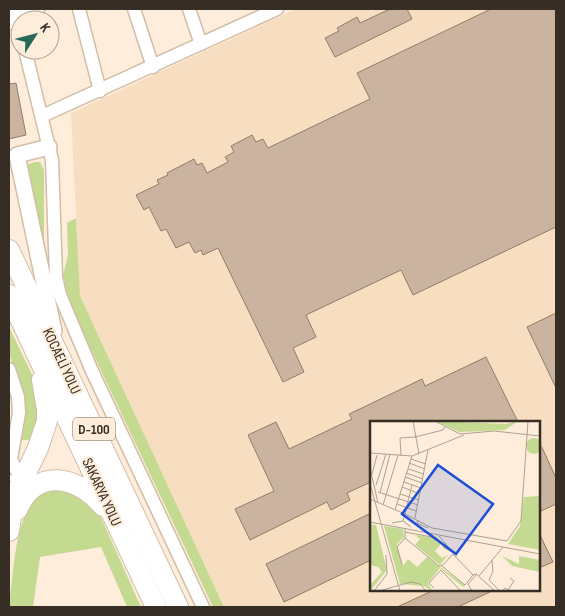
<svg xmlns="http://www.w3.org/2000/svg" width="565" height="616" viewBox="0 0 565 616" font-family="'Sofia Sans Condensed',sans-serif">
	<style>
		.built { fill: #f8dec1; fill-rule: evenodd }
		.green { fill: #c5da91 }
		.building { fill: #cab49f; stroke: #907c68 }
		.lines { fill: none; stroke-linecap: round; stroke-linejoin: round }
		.service-casing { stroke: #d2bea7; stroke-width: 9 }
		.minor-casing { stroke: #d2bea7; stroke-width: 15 }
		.tertiary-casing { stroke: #d2bea7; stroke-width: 18 }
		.secondary-casing { stroke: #d2bea7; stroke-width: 20 }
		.trunk-casing { stroke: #d2bea7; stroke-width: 22 }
		.service { stroke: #fff; stroke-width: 6 }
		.minor { stroke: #fff; stroke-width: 12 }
		.tertiary { stroke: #fff; stroke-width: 15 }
		.secondary { stroke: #fff; stroke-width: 18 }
		.trunk { stroke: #fff; stroke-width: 20 }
		.labels { text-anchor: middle; stroke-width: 4.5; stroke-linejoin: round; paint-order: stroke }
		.shield { fill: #feedda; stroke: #72675b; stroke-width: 1 }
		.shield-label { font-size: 14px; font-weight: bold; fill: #362e25 }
		.street-label { font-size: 15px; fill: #362e25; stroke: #feedda }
		.inset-road { fill: none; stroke: #aea192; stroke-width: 1 }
		.view { fill: #1d4ed8; fill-opacity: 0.15; stroke: #1d4ed8; stroke-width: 2.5 }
		.inset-edge { fill: none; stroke: #362e25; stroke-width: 2.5 }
	</style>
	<rect width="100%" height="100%" fill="#feedda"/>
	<path class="built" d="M296 9H556V607H224L80 296 71 113ZM371 422H539V590H371Z"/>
	<g class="green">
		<path d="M35 162H40L44 170V253L25 165Z"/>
		<path d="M76 218 80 296 224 607H213L78 322 66 289 63 275 68 255 67 223Z"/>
		<path d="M9 327 39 389 36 440H22L25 407 22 388 9 354Z"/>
		<path d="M64 485 98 511 141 607H127L101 547 40 557 33 607H9C13 576 15 510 42 491 47 487 58 486 64 485Z"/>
	</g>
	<g class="building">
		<path d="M390 9H407L412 19 335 57 325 38 339 31 337 28 357 17 360 23Z"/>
		<path d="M491 9H556V227L413 295 401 270 306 315 316 337 293 348 304 372 283 382 218 248 203 255 201 250 195 253 189 242 176 248 166 229 161 231 149 207 144 210 136 195 159 184 157 180 168 175 167 173 194 159 197 165 202 163 207 173 228 162 225 157 234 152 231 146 252 135 256 142 263 139 268 148 370 99 357 73Z"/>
		<path d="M16 83 26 135 9 139V84Z"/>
		<path d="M556 313V388L527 327Z"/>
		<path d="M486 357 518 422H371V482L347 493 350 500 331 510 327 502 250 540 235 509 274 491 248 435 276 422 289 449 352 419 349 414 364 407 422 379 425 386Z"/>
		<path d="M539 441 556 478V504L539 512Z"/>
		<path d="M371 513V560L284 602 266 564Z"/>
		<path d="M539 533 553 562 539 568Z"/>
		<path d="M434 590H494L458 607H397Z"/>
	</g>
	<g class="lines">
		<defs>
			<path id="service" d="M9 478 21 479"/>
			<g id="minor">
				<path d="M79 9 100 91"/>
				<path d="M134 9 153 67"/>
				<path d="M189 9 201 44"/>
				<path d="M20 30 17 17 38 9"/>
				<path d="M25 50 52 160 56 277 60 295 92 371 203 607"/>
				<path d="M42 116 277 9"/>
				<path d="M9 369 18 397 19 413 11 459 16 470 24 474"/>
			</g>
			<path id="tertiary" d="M49 147 17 155 54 331"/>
			<path id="secondary" d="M9 20 17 17 15 9"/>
			<g id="trunk">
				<path d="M9 250 178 607"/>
				<path d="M9 295 156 607"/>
				<path d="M17 510C35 467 77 475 103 506"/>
				<path d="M9 531 13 500 38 448 47 421V409L42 380"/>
			</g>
		</defs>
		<use href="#service" class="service-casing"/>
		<use href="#minor" class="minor-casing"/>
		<use href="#tertiary" class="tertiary-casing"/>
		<use href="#secondary" class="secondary-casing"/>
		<use href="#trunk" class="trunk-casing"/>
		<use href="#service" class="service"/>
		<use href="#minor" class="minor"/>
		<use href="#tertiary" class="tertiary"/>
		<use href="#secondary" class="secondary"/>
		<use href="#trunk" class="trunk"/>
	</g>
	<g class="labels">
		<rect class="shield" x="73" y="417.5" width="42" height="23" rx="4"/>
		<g class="shield-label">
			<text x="94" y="434">D-100</text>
		</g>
		<g class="street-label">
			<text transform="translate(62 361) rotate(65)" y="5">KOCAELİ YOLU</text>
			<text transform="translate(102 492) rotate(65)" y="5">SAKARYA YOLU</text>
		</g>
	</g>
	<g transform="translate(370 421)">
		<rect width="170" height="170" fill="#feedda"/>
		<path d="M66 0 136 3 148 0 135 9 89 11ZM156 25a8 8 0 1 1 16 0a8 8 0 1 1-16 0ZM170 75V129L138 123 150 105 154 76ZM1 103 6 104 17 149 0 170V164L12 151 8 146 0 144ZM14 105 33 108 34 116 27 123 33 145 38 138 47 146 57 136 95 164 93 166 70 147 58 162 62 170 54 165 30 163ZM45 114 67 117 72 122 65 130 72 137 78 134 70 144 45 124 50 118ZM132 135 149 143V135L170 139V151L142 145Z" fill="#c5da91"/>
		<path class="inset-road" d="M43 0 49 33M65 0 90 13 124 10 170 15M45 16 73 9 75 6M0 32 42 35 94 14M31 35 30 17 46 16M41 38 56 43M39 42 55 48M0 47 8 82M38 48 54 53M36 52 53 58M2 53 7 34M35 56 52 62M34 61 51 67M0 63 30 170M6 64 16 33M42 64 35 93 62 107 137 120 151 100 158 0M32 66 50 73M8 71 48 84M10 72 20 33M30 73 49 79M0 78 35 93 33 100M27 83 46 90M13 84 28 34M25 89 42 35M45 97 58 29M48 99 47 102 58 107M0 101 170 133M22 102 33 100 41 106M35 107V117L69 145 72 144M35 111 67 117M69 115 79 127M76 122 73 126 87 134M122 139 123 150 119 159 130 170M32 144 27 126 35 117M106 153 125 170M109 155 133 126M64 167 59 162 71 149 91 170M4 170 17 153 16 134M9 170 41 161 50 163 56 170M102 170 98 163 107 153 103 154 83 133 72 145 95 164 103 154M132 170 135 167 138 169 144 160 140 157"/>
		<path class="view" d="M68 44 123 83 86 133 32 93Z"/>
		<rect width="170" height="170" class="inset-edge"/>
	</g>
	<rect width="565" height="616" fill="none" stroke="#362e25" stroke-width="20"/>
	<g transform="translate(35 35) rotate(54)"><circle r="24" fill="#feedda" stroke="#aea192"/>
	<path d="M0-4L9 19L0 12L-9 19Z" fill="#25695a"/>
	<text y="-8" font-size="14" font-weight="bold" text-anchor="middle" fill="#362e25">K</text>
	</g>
</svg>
